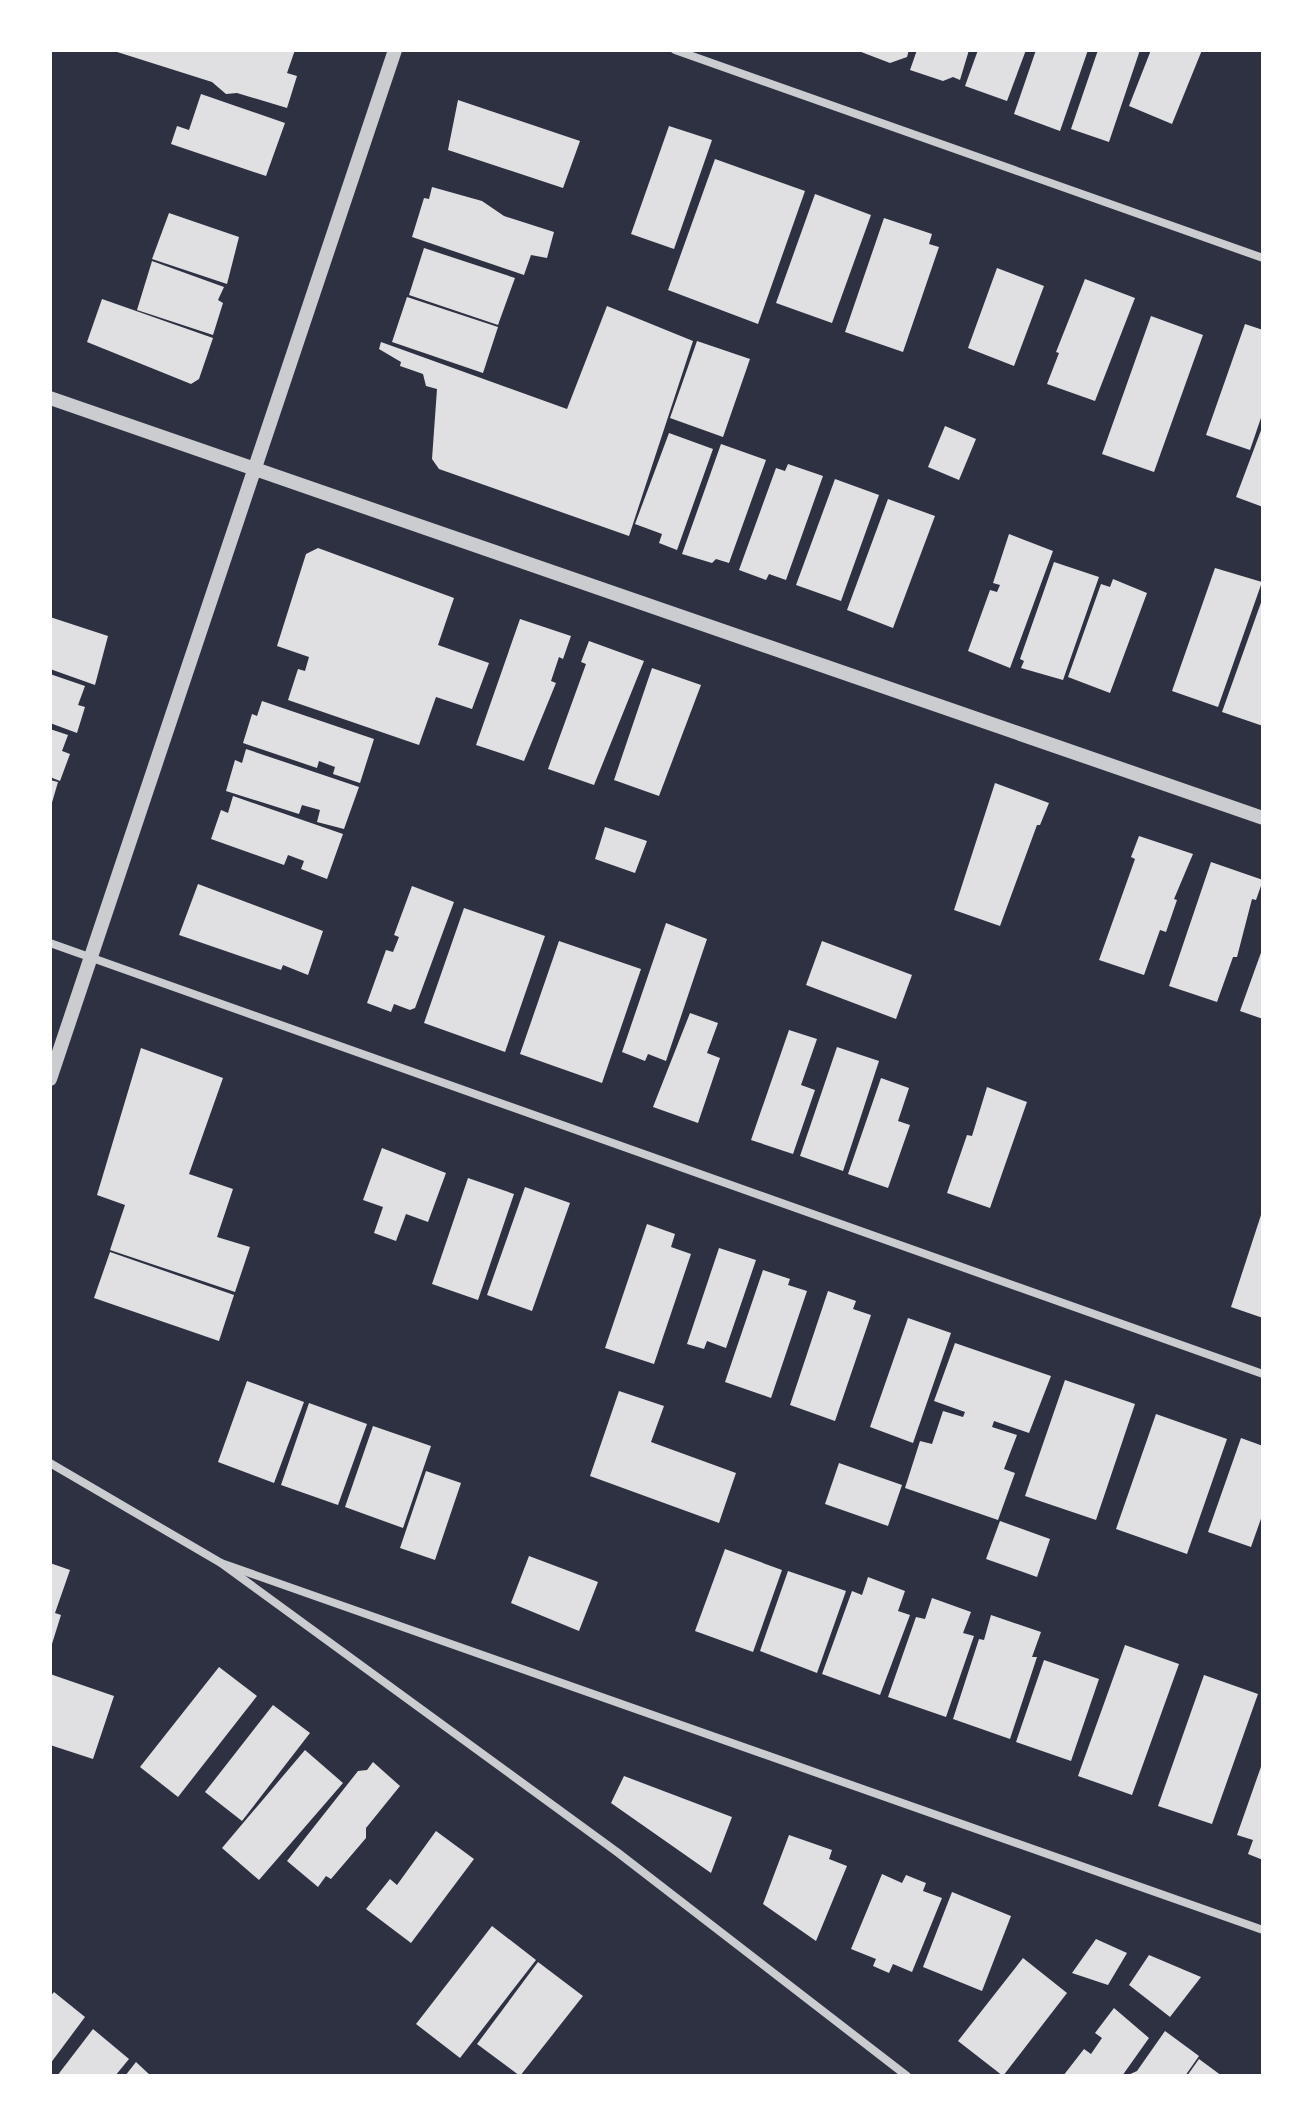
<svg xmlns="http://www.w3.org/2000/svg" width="1313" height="2126" viewBox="0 0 1313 2126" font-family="'Asap Condensed',sans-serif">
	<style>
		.building { fill: #e0e0e3 }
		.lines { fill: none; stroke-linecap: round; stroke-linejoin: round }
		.minor { stroke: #caccd0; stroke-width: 8 }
		.tertiary { stroke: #caccd0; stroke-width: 14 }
	</style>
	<rect width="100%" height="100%" fill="#2d3142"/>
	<g class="building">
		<path d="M295 50 287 73 297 76 287 108 237 93 226 94 212 82 114 51Z"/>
		<path d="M856 50H909L907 57 890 63Z"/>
		<path d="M917 50H969L960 80 953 77 943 81 910 70Z"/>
		<path d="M978 50H1026L1007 101 965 86Z"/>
		<path d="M1036 50H1088L1060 131 1014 114Z"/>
		<path d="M1098 50H1140L1109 142 1071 129Z"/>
		<path d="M1151 50H1202L1172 124 1129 106Z"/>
		<path d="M201 94 285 123 266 176 171 144 177 126 189 130Z"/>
		<path d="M458 100 580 141 563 188 448 150Z"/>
		<path d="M669 126 712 140 674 249 631 234Z"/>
		<path d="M715 159 805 191 758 324 668 290Z"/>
		<path d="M432 187 482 201 504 216 554 232 547 258 531 255 524 275 412 237 424 198 429 199Z"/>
		<path d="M815 194 871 215 832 323 776 303Z"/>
		<path d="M169 213 239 237 227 284 152 259Z"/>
		<path d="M884 218 932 234 929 244 939 247 903 352 845 332Z"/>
		<path d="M424 248 515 278 498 325 409 295Z"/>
		<path d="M152 261 224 287 218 300 223 303 213 335 137 310Z"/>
		<path d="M997 268 1044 286 1014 366 968 348Z"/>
		<path d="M1085 279 1135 298 1095 401 1047 384 1059 353 1056 352Z"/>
		<path d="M407 297 498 327 483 373 392 342Z"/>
		<path d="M102 299 213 338 199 379 191 384 87 342Z"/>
		<path d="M607 306 693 341 629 536 439 469 432 459 437 389 426 386 423 374 400 366 401 362 379 349 381 342 567 409Z"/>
		<path d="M1151 316 1203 335 1154 472 1102 454Z"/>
		<path d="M1245 324 1263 330V412L1250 450 1206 435Z"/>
		<path d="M697 341 750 359 723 437 670 418Z"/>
		<path d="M1263 425V507L1236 497Z"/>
		<path d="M945 426 976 439 959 480 928 467Z"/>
		<path d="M669 433 713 449 677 550 659 543 662 534 635 524Z"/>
		<path d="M721 444 766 460 729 563 716 559 712 563 682 554Z"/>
		<path d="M788 464 823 476 786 580 769 574 766 580 739 570 776 468 785 471Z"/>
		<path d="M835 479 879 495 841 601 796 585Z"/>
		<path d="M888 499 935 516 893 628 847 610Z"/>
		<path d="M1009 534 1053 551 1010 668 968 651 990 590 997 592 1000 585 993 583Z"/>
		<path d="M318 548 454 598 438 645 489 663 472 709 436 697 419 745 288 700 298 669 305 671 309 657 277 646 306 554Z"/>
		<path d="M1054 562 1099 577 1063 680 1021 668 1024 661 1020 659Z"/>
		<path d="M1215 568 1262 582 1218 707 1172 691Z"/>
		<path d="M1113 579 1147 593 1110 693 1068 677 1101 584 1110 587Z"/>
		<path d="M1263 597V726L1222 712Z"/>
		<path d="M50 617 108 636 95 685 50 669Z"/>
		<path d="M520 619 571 636 563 659 559 657 551 681 556 683 524 761 476 745Z"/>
		<path d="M589 641 644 661 594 785 548 769 586 664 581 662Z"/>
		<path d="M652 668 701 685 659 796 614 780Z"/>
		<path d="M50 674 85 686 78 705 85 707 77 733 50 723Z"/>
		<path d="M262 701 374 739 360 783 333 774 335 767 319 761 317 768 243 743 252 714 257 716Z"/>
		<path d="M50 729 68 735 62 751 70 754 60 781 50 777Z"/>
		<path d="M246 749 359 787 344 829 317 822 320 810 302 805 299 814 226 791 235 760 242 763Z"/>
		<path d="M50 780 58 782 51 806H50Z"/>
		<path d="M995 783 1049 803 1040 825H1037L1000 926 954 910Z"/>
		<path d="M233 796 343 834 327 879 301 869 304 861 288 855 284 865 211 839 221 810 228 813Z"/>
		<path d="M605 827 647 841 635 873 595 859Z"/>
		<path d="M1139 836 1193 854 1174 899 1177 900 1166 932 1160 930 1144 975 1099 960 1135 859 1131 857Z"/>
		<path d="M1211 862 1263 880 1256 900 1252 899 1237 957H1233L1217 1002 1169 986Z"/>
		<path d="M198 884 323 931 308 975 283 965 281 970 179 935Z"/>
		<path d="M412 886 454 902 415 1008 410 1010 394 1004 391 1012 367 1003 386 950 393 952 399 937 394 935Z"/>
		<path d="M464 908 545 936 505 1052 424 1023Z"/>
		<path d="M666 923 707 939 666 1061 648 1054 645 1061 622 1052Z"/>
		<path d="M559 941 641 969 602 1083 520 1054Z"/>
		<path d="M822 941 912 975 896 1019 806 985Z"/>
		<path d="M1263 947V1019L1240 1011Z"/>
		<path d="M690 1013 718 1023 707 1053 720 1058 698 1123 653 1107Z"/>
		<path d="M789 1030 817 1039 801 1085 815 1090 793 1154 751 1140Z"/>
		<path d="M837 1047 879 1061 843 1171 800 1156Z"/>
		<path d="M141 1048 223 1078 189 1174 233 1189 217 1237 250 1247 235 1292 110 1250 125 1205 97 1195Z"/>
		<path d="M881 1078 909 1088 898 1121 910 1125 888 1188 848 1174Z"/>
		<path d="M987 1087 1027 1102 990 1208 947 1193 967 1135 972 1136Z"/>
		<path d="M382 1148 446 1173 428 1222 406 1214 396 1241 374 1233 383 1207 363 1200Z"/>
		<path d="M468 1178 514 1194 478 1300 432 1284Z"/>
		<path d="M525 1187 570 1203 532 1311 487 1295Z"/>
		<path d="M1262 1212H1263V1318L1231 1307Z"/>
		<path d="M647 1224 675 1234 671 1247 691 1254 654 1364 605 1348Z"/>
		<path d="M719 1248 756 1260 726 1348 707 1341 704 1349 687 1344Z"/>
		<path d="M110 1252 234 1295 219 1341 94 1298Z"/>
		<path d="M763 1270 790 1279 788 1285 807 1291 771 1398 725 1382Z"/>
		<path d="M828 1291 856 1301 853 1309 871 1315 835 1421 790 1405Z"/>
		<path d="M908 1318 951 1333 913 1443 870 1427Z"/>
		<path d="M955 1343 1051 1376 1029 1433 994 1421 992 1427 1017 1435 1004 1469 1015 1473 998 1520 905 1488 920 1441 932 1444 943 1411 963 1417 965 1412 934 1401Z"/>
		<path d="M1065 1380 1135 1404 1096 1520 1025 1496Z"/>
		<path d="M247 1381 304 1402 274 1483 218 1462Z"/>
		<path d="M619 1391 664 1406 651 1442 736 1473 719 1523 590 1476Z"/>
		<path d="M309 1403 367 1424 338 1505 281 1485Z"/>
		<path d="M1156 1414 1227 1439 1187 1554 1116 1529Z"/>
		<path d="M373 1426 431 1446 403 1528 345 1507Z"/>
		<path d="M1241 1438 1263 1446V1513L1251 1547 1208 1532Z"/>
		<path d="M839 1463 902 1485 888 1526 825 1504Z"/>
		<path d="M426 1471 461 1483 435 1560 400 1548Z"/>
		<path d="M1000 1521 1050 1539 1037 1577 986 1559Z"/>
		<path d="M725 1549 782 1570 753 1652 695 1631Z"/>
		<path d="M529 1556 598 1582 579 1631 511 1603Z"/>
		<path d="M50 1563 70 1570 55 1613 61 1615 51 1647Z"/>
		<path d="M788 1571 846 1591 817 1673 760 1651Z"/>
		<path d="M868 1577 905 1591 898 1611 910 1615 880 1695 822 1674 852 1591 862 1595Z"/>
		<path d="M932 1598 971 1612 963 1633 974 1636 946 1717 888 1697 916 1617 925 1619Z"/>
		<path d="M991 1615 1041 1632 1032 1657H1037L1010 1739 953 1719 979 1639 984 1640Z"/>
		<path d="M1125 1645 1179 1664 1132 1795 1078 1776Z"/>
		<path d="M1044 1660 1099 1679 1071 1761 1016 1742Z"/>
		<path d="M219 1667 257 1696 178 1797 140 1767Z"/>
		<path d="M50 1674 114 1696 93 1759 50 1745Z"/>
		<path d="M1204 1675 1258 1694 1212 1824 1158 1806Z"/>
		<path d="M273 1705 310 1733 242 1821 205 1792Z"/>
		<path d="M305 1750 343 1783 259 1880 222 1848Z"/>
		<path d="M1263 1761V1860L1248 1854 1253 1840 1237 1835Z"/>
		<path d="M373 1762 400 1786 366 1828V1838L331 1879 326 1876 318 1887 287 1861 358 1771 367 1770Z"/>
		<path d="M624 1776 732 1817 711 1873 611 1803Z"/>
		<path d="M436 1831 474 1859 411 1943 366 1909 390 1879 397 1885Z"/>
		<path d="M789 1835 832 1850 829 1859 847 1866 816 1941 763 1904Z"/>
		<path d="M882 1874 902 1883 906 1875 926 1883 923 1891 942 1898 912 1972 893 1964 889 1973 873 1966 876 1959 851 1949Z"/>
		<path d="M952 1892 1011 1916 982 1991 923 1967Z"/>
		<path d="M492 1926 536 1960 460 2058 416 2024Z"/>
		<path d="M1096 1939 1127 1953 1108 1985 1072 1973Z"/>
		<path d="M1149 1955 1201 1977 1170 2017 1129 1985Z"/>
		<path d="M1023 1958 1067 1993 1003 2076 958 2041Z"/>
		<path d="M538 1962 583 1996 520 2076 477 2044Z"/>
		<path d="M54 1992 85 2017 50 2064V1997Z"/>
		<path d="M1114 2008 1149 2038 1122 2076H1063L1084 2049 1091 2054 1102 2038 1095 2033Z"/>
		<path d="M93 2029 129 2059 115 2076H57Z"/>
		<path d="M1165 2031 1199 2056 1185 2076H1126L1137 2071Z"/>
		<path d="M1199 2059 1222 2076H1187Z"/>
		<path d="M136 2062 151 2076H125Z"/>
	</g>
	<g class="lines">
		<g class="minor">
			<path d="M675 50 1263 258"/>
			<path d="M50 943 1263 1374"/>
			<path d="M50 1463 221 1563 617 1852 907 2076"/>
			<path d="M221 1563 1263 1930"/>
		</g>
		<g class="tertiary">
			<path d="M50 398 1263 818"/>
			<path d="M50 1079 395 50"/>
		</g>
	</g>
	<rect width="1313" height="2126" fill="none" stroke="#ffffff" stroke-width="104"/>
</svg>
